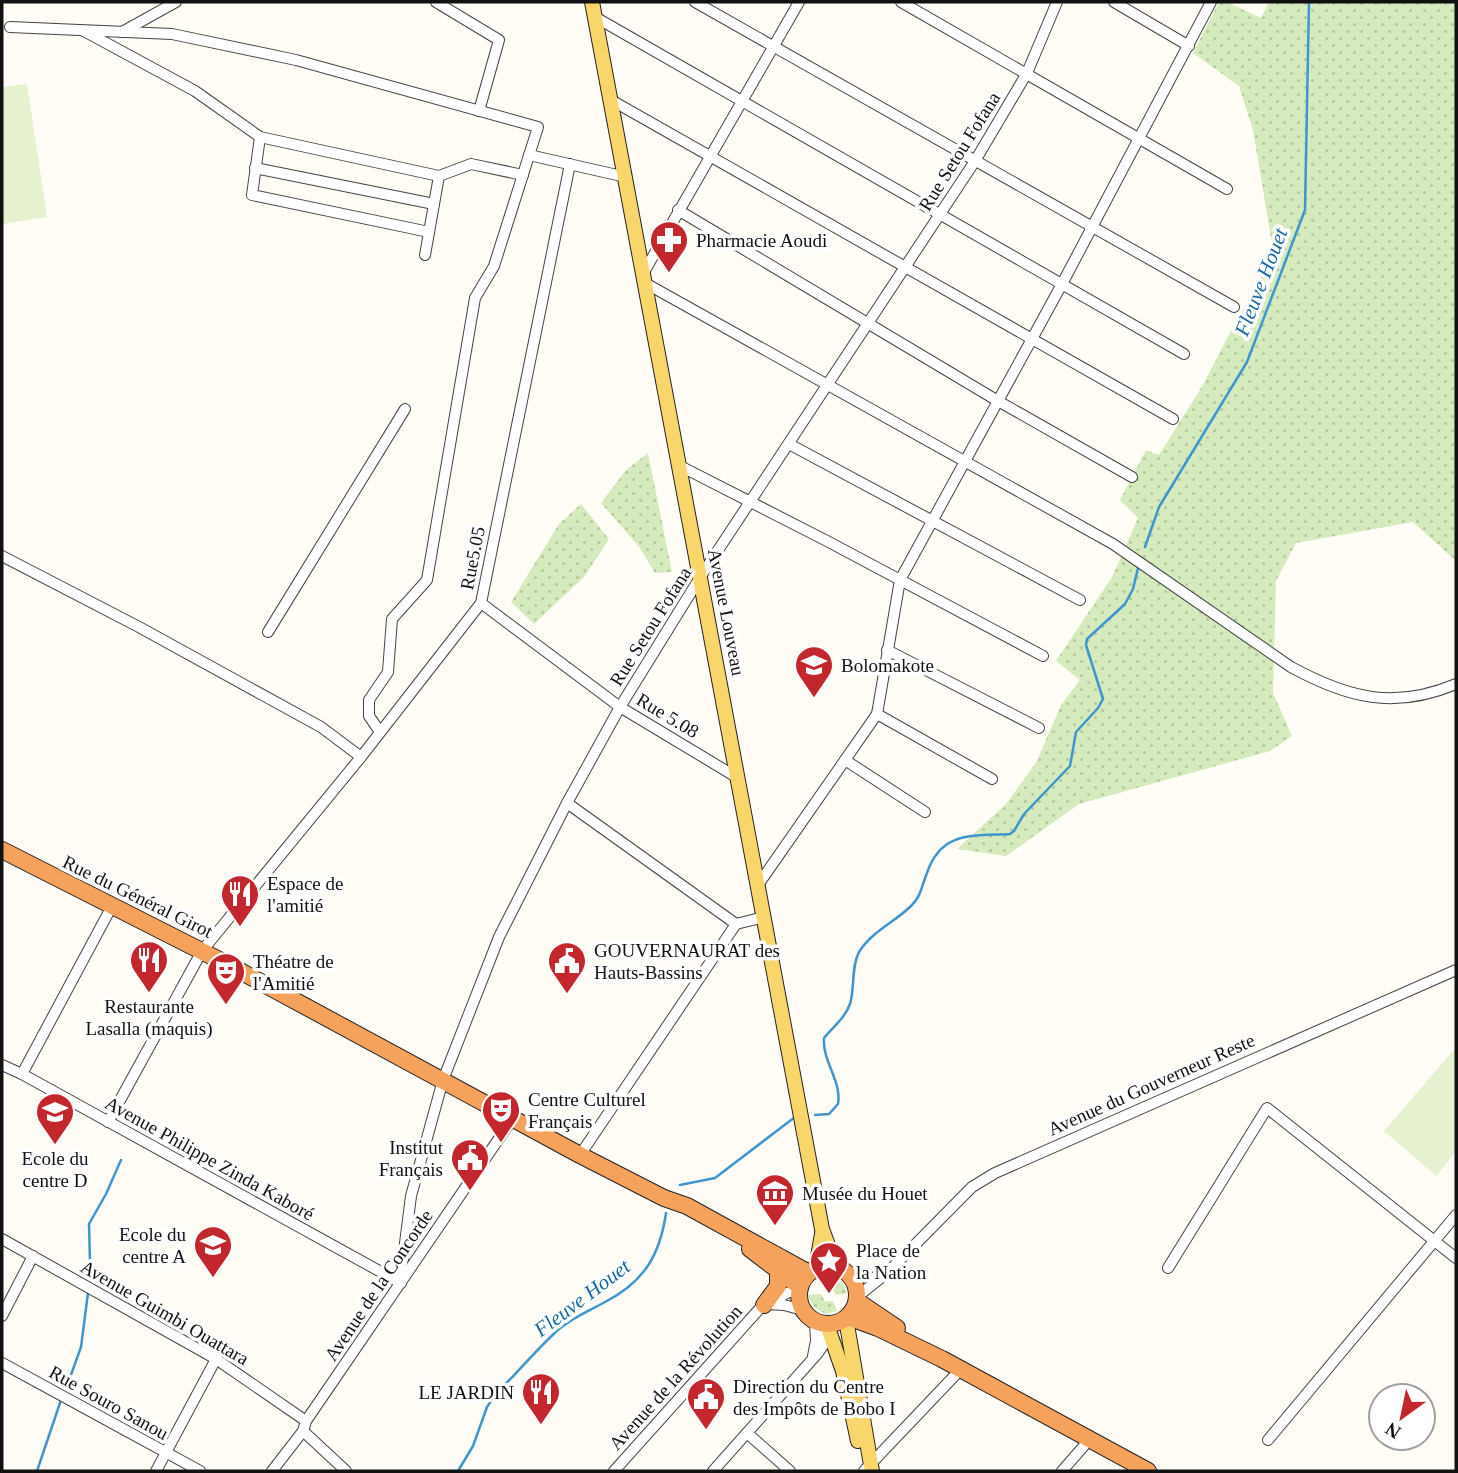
<svg xmlns="http://www.w3.org/2000/svg" width="1458" height="1473" viewBox="0 0 1458 1473" font-family="Georgia,serif">
	<style>
		.grass { fill: url(#grass-dots) }
		.pitch { fill: #e6f2cf }
		.lines { fill: none; stroke-linecap: round; stroke-linejoin: round }
		.stream { stroke: #3f96cf; stroke-width: 2.5 }
		.minor-casing { stroke: #444; stroke-width: 12 }
		.major-casing { stroke: #222; stroke-width: 16 }
		.highway-casing { stroke: #222; stroke-width: 18 }
		.minor { stroke: #fff; stroke-width: 10 }
		.major { stroke: #f9d66b; stroke-width: 14 }
		.highway { stroke: #f5a25d; stroke-width: 16 }
		.labels { text-anchor: middle; stroke-width: 7; stroke-linejoin: round; paint-order: stroke }
		.street-label { font-size: 19px; fill: #111; stroke: #fff }
		.poi-label { font-size: 19px; fill: #111; stroke: #fff; text-anchor: start }
		.water-label { font-size: 21px; font-style: italic; fill: #1768a6; stroke: #fff }
	</style>
	<defs>
		<pattern id="grass-dots" width="8" height="8" patternUnits="userSpaceOnUse" patternTransform="scale(1.75)"><rect width="8" height="8" fill="#d5ebbd"/><path d="M2 2h.1M6 6h.1" fill="none" stroke="#b6c8a1" stroke-width="1.8" stroke-linecap="round"/></pattern>
	</defs>
	<rect width="100%" height="100%" fill="#fffdf5"/>
	<g class="grass">
		<path d="M1219 2H1227L1261 18 1269 2H1456V561L1413 522 1296 543 1276 581 1273 693 1292 736 1270 751 1079 804 1006 856 957 849 1005 805 1036 763 1061 705 1080 680 1056 661 1112 577 1138 518 1120 500 1146 450 1159 455 1203 385 1235 323 1259 283 1272 244 1253 130 1239 86 1193 53Z"/>
		<path d="M648 453 672 572 655 573 640 548 601 503 626 470Z"/>
		<path d="M581 504 609 539 584 577 534 624 511 602 559 524Z"/>
		<path d="M829 1275 842 1282 847 1293 836 1295 831 1287 823 1288 818 1278Z"/>
		<path d="M821 1294 825 1302 833 1301 837 1311 826 1314 813 1307 808 1295Z"/>
	</g>
	<g class="pitch">
		<path d="M27 84 47 217 2 224V87Z"/>
		<path d="M1456 1047V1152L1436 1176 1384 1131Z"/>
	</g>
	<g class="lines">
		<g class="stream">
			<path d="M1145 547 1159 507 1247 362 1305 210 1309 2"/>
			<path d="M815 1115 829 1114 838 1104C842 1081 822 1061 824 1038 833 1027 845 1018 850 1004 855 988 851 967 859 952 871 932 895 922 911 906 921 897 922 885 927 873 941 831 972 836 1010 834L1014 831 1024 814 1070 766 1076 732 1098 708 1103 699 1086 645 1087 639 1125 604 1133 589 1138 568"/>
			<path d="M680 1185 715 1178 795 1117"/>
			<path d="M90 1263 89 1224 106 1194 121 1160"/>
			<path d="M67 1386 81 1347 88 1293"/>
			<path d="M37 1471 61 1400"/>
			<path d="M458 1471 473 1446 487 1407 495 1395C516 1374 536 1350 559 1329 573 1317 589 1311 605 1302 644 1282 660 1255 666 1213"/>
		</g>
		<defs>
			<g id="minor">
				<path d="M436 2 499 40 479 111"/>
				<path d="M695 2 1234 307"/>
				<path d="M901 2 1227 189"/>
				<path d="M1114 2 1189 46"/>
				<path d="M595 17 1184 354"/>
				<path d="M10 27 172 34 296 60 538 127 494 266 475 298 427 580 392 619 388 672 369 700V716L380 732"/>
				<path d="M84 31 195 91 260 137 439 176 471 164 523 175"/>
				<path d="M122 32 176 2"/>
				<path d="M611 100 1173 419"/>
				<path d="M260 137 252 195 429 232"/>
				<path d="M529 155 626 177"/>
				<path d="M255 168 434 204"/>
				<path d="M678 210 998 401 1132 477"/>
				<path d="M425 255 439 176"/>
				<path d="M644 272 799 2"/>
				<path d="M645 283 1113 544 1291 667C1348 698 1394 710 1456 684"/>
				<path d="M789 444 1080 600"/>
				<path d="M680 466 827 541 1043 656"/>
				<path d="M2 556 139 627 321 727 361 757"/>
				<path d="M481 603 620 707 738 778"/>
				<path d="M268 632 405 409"/>
				<path d="M887 650 1039 728"/>
				<path d="M877 714 992 779"/>
				<path d="M845 760 925 812"/>
				<path d="M567 803 736 924"/>
				<path d="M758 885 877 714 900 580 1062 284 1211 2"/>
				<path d="M2 1065 22 1074 401 1283"/>
				<path d="M22 1074 112 906"/>
				<path d="M108 1122 202 951 361 757 481 603 570 164"/>
				<path d="M580 1155 736 924 764 917"/>
				<path d="M2 1239 216 1359 306 1421"/>
				<path d="M1168 1268 1267 1108 1456 1258"/>
				<path d="M846 1272 872 1278 882 1275"/>
				<path d="M397 1281 403 1259 411 1196 443 1080 499 937 567 803 620 707 701 576 975 161 1027 73 1057 2"/>
				<path d="M858 1296 888 1272 972 1187 995 1173 1456 970"/>
				<path d="M768 1304 784 1305 803 1310"/>
				<path d="M2 1316 33 1256"/>
				<path d="M813 1356 816 1341 815 1321"/>
				<path d="M2 1363 200 1471"/>
				<path d="M303 1431 346 1471"/>
				<path d="M747 1433 790 1471"/>
				<path d="M1268 1440 1456 1215"/>
				<path d="M156 1471 216 1359"/>
				<path d="M272 1471 303 1431 306 1421 513 1118"/>
				<path d="M614 1471 762 1306 787 1293 799 1289"/>
				<path d="M713 1471 818 1353 824 1344V1327"/>
				<path d="M864 1471 961 1369"/>
				<path d="M1062 1471 1090 1439"/>
			</g>
			<g id="major">
				<path d="M592 2 822 1229 836 1267"/>
				<path d="M816 1268 822 1234"/>
				<path d="M846 1319 872 1471"/>
				<path d="M827 1325 843 1371 858 1441"/>
			</g>
			<g id="highway">
				<path d="M2 850 229 965 580 1155 664 1198 687 1206 809 1273"/>
				<path d="M750 1249 800 1287"/>
				<circle cx="828" cy="1295" r="29"/>
				<path d="M857 1301 897 1328"/>
				<path d="M764 1305 778 1286V1271"/>
				<path d="M848 1317 878 1328 942 1359 1148 1471"/>
			</g>
		</defs>
		<use href="#minor" class="minor-casing"/>
		<use href="#major" class="major-casing"/>
		<use href="#highway" class="highway-casing"/>
		<use href="#minor" class="minor"/>
		<use href="#major" class="major"/>
		<use href="#highway" class="highway"/>
	</g>
	<defs>
		<symbol id="pharmacy-pin" viewBox="-11 -11 22 30"><path d="M0 17L-7.5 6A9.5 9.5 0 1 1 7.5 6Z" fill="#c4262e" stroke="#fff"/><path d="M-2-6h4v4h4v4h-4v4h-4v-4h-4v-4h4Z" fill="#fff"/></symbol>
		<symbol id="school-pin" viewBox="-11 -11 22 30"><path d="M0 17L-7.5 6A9.5 9.5 0 1 1 7.5 6Z" fill="#c4262e" stroke="#fff"/><path d="M0-5L7-2L0 1L-7-2ZM-4 1L0 2.5L4 1V4Q0 6-4 4Z" fill="#fff"/></symbol>
		<symbol id="restaurant-pin" viewBox="-11 -11 22 30"><path d="M0 17L-7.5 6A9.5 9.5 0 1 1 7.5 6Z" fill="#c4262e" stroke="#fff"/><path d="M-5-6h1v4h1v-4h1v4h1v-4h1v5L-1.5 .5V6h-2V.5L-5-1ZM5-6V6H3V1.5H1.5Q1.5-4 5-6Z" fill="#fff"/></symbol>
		<symbol id="civic-pin" viewBox="-11 -11 22 30"><path d="M0 17L-7.5 6A9.5 9.5 0 1 1 7.5 6Z" fill="#c4262e" stroke="#fff"/><path d="M-.6-6.5H3V-4.5H.6V-3L4-1V1h2V6H-6V1h2V-1L-.6-3ZM-1.2 2.5V6h2.4V2.5Z" fill="#fff"/></symbol>
		<symbol id="theatre-pin" viewBox="-11 -11 22 30"><path d="M0 17L-7.5 6A9.5 9.5 0 1 1 7.5 6Z" fill="#c4262e" stroke="#fff"/><path d="M-5-5.5Q0-4 5-5.5V0Q5 5 0 6Q-5 5-5 0ZM-3.3-2.5H-1v1.5H-3.3ZM1-2.5H3.3v1.5H1ZM-2.8 1Q0 5.5 2.8 1Z" fill="#fff"/></symbol>
		<symbol id="museum-pin" viewBox="-11 -11 22 30"><path d="M0 17L-7.5 6A9.5 9.5 0 1 1 7.5 6Z" fill="#c4262e" stroke="#fff"/><path d="M0-6L6-3V-2H-6V-3ZM-5-1h2V3h-2ZM-1-1h2V3h-2ZM3-1h2V3H3ZM-6 4H6V6H-6Z" fill="#fff"/></symbol>
		<symbol id="sight-pin" viewBox="-11 -11 22 30"><path d="M0 17L-7.5 6A9.5 9.5 0 1 1 7.5 6Z" fill="#c4262e" stroke="#fff"/><path d="M0-6L1.8-2.2L6-1.7L2.9 1.2L3.7 5.4L0 3.3L-3.7 5.4L-2.9 1.2L-6-1.7L-1.8-2.2Z" fill="#fff"/></symbol>
	</defs>
	<g fill-rule="evenodd">
		<use href="#pharmacy-pin" x="647" y="218" width="44" height="60"/>
		<use href="#school-pin" x="792" y="643" width="44" height="60"/>
		<use href="#restaurant-pin" x="218" y="872" width="44" height="60"/>
		<use href="#restaurant-pin" x="127" y="938" width="44" height="60"/>
		<use href="#civic-pin" x="545" y="939" width="44" height="60"/>
		<use href="#theatre-pin" x="204" y="950" width="44" height="60"/>
		<use href="#theatre-pin" x="479" y="1088" width="44" height="60"/>
		<use href="#school-pin" x="33" y="1090" width="44" height="60"/>
		<use href="#civic-pin" x="448" y="1136" width="44" height="60"/>
		<use href="#museum-pin" x="753" y="1171" width="44" height="60"/>
		<use href="#school-pin" x="191" y="1223" width="44" height="60"/>
		<use href="#sight-pin" x="807" y="1239" width="44" height="60"/>
		<use href="#restaurant-pin" x="519" y="1370" width="44" height="60"/>
		<use href="#civic-pin" x="684" y="1375" width="44" height="60"/>
	</g>
	<g class="labels">
		<g class="street-label">
			<text transform="translate(959 151) rotate(-58)" y="7">Rue Setou Fofana</text>
			<text transform="translate(472 558) rotate(-79)" y="7">Rue5.05</text>
			<text transform="translate(727 612) rotate(79)" y="7">Avenue Louveau</text>
			<text transform="translate(650 626) rotate(-58)" y="7">Rue Setou Fofana</text>
			<text transform="translate(668 715) rotate(31)" y="7">Rue 5.08</text>
			<text transform="translate(138 896) rotate(26)" y="7">Rue du Général Girot</text>
			<text transform="translate(1151 1084) rotate(-24)" y="7">Avenue du Gouverneur Reste</text>
			<text transform="translate(210 1158) rotate(29)" y="7">Avenue Philippe Zinda Kaboré</text>
			<text transform="translate(378 1285) rotate(-56)" y="7">Avenue de la Concorde</text>
			<text transform="translate(165 1312) rotate(30)" y="7">Avenue Guimbi Ouattara</text>
			<text transform="translate(675 1377) rotate(-48)" y="7">Avenue de la Révolution</text>
			<text transform="translate(109 1402) rotate(29)" y="7">Rue Souro Sanou</text>
		</g>
		<g class="poi-label">
			<text x="696" y="247">Pharmacie Aoudi</text>
			<text x="841" y="672">Bolomakote</text>
			<text x="267" y="890">Espace de<tspan x="267" dy="22">l'amitié</tspan></text>
			<text x="594" y="957">GOUVERNAURAT des<tspan x="594" dy="22">Hauts-Bassins</tspan></text>
			<text x="253" y="968">Théatre de<tspan x="253" dy="22">l'Amitié</tspan></text>
			<text x="149" y="1013" text-anchor="middle">Restaurante<tspan x="149" dy="22">Lasalla (maquis)</tspan></text>
			<text x="528" y="1106">Centre Culturel<tspan x="528" dy="22">Français</tspan></text>
			<text x="443" y="1154" text-anchor="end">Institut<tspan x="443" dy="22">Français</tspan></text>
			<text x="55" y="1165" text-anchor="middle">Ecole du<tspan x="55" dy="22">centre D</tspan></text>
			<text x="802" y="1200">Musée du Houet</text>
			<text x="186" y="1241" text-anchor="end">Ecole du<tspan x="186" dy="22">centre A</tspan></text>
			<text x="856" y="1257">Place de<tspan x="856" dy="22">la Nation</tspan></text>
			<text x="733" y="1393">Direction du Centre<tspan x="733" dy="22">des Impôts de Bobo I</tspan></text>
			<text x="514" y="1399" text-anchor="end">LE JARDIN</text>
		</g>
		<g class="water-label">
			<text transform="translate(1261 282) rotate(-69)" y="7">Fleuve Houet</text>
			<text transform="translate(582 1298) rotate(-37)" y="7">Fleuve Houet</text>
		</g>
	</g>
	<rect width="1458" height="1473" fill="none" stroke="#111111" stroke-width="7"/>
	<g transform="translate(1402 1417) rotate(213)"><circle r="33" fill="#ffffff" stroke="#a0a0a0" stroke-width="2"/>
	<path d="M0-5L12 26L0 18L-12 26Z" fill="#c4262e"/>
	<text y="-10" font-size="19" font-weight="bold" text-anchor="middle" fill="#111111">N</text>
	</g>
</svg>
